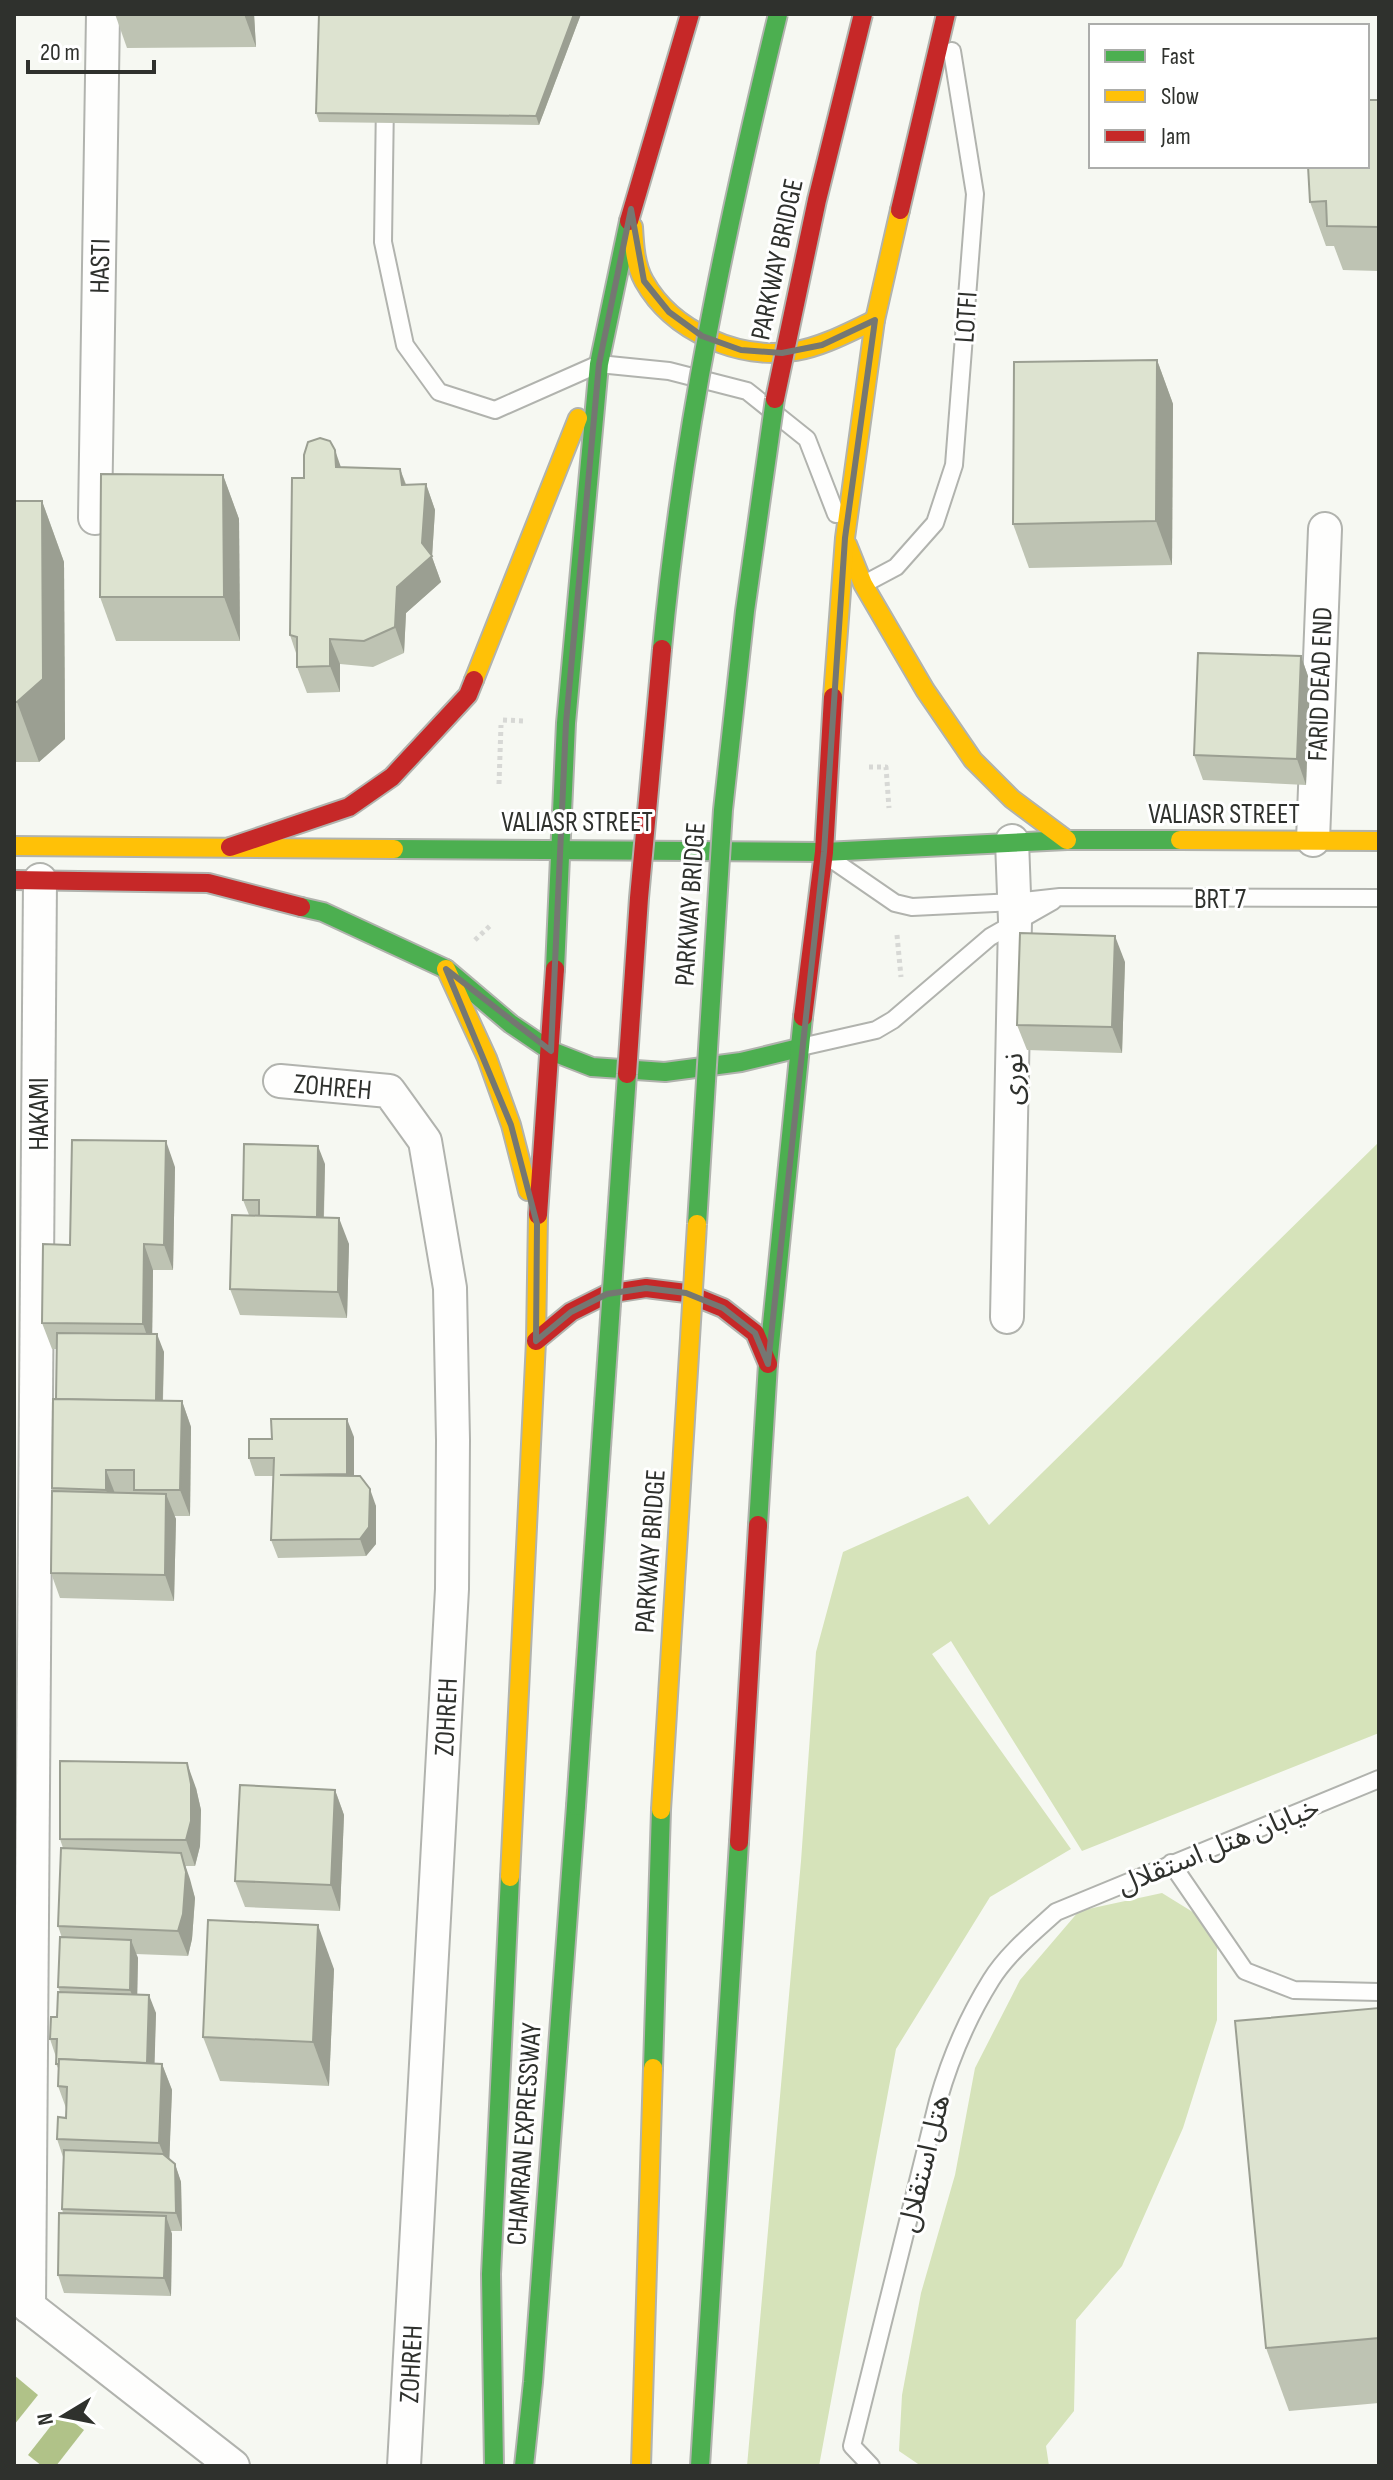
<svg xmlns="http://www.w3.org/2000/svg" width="1393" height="2480" viewBox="0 0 1393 2480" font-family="'Sofia Sans Condensed','Noto Sans Arabic',sans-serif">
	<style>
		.green { fill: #d6e3ba }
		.water { fill: #b0c288 }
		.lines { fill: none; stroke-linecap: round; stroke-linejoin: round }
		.lane-casing { stroke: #b1b3ae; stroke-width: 20 }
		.street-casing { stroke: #b1b3ae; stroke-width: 36 }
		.fast-casing { stroke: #b1b3ae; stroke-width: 22 }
		.slow-casing { stroke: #b1b3ae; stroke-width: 22 }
		.jam-casing { stroke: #b1b3ae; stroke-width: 22 }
		.path { stroke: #d7d8d5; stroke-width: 5; stroke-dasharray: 4 4; stroke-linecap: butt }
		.lane { stroke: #fefefd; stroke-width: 16 }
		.street { stroke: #fefefd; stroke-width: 32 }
		.fast { stroke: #4caf50; stroke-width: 18 }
		.slow { stroke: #ffc107; stroke-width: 18 }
		.jam { stroke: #c62828; stroke-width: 18 }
		.fast-bridge-casing { stroke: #b1b3ae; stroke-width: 22; stroke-linecap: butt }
		.slow-bridge-casing { stroke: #b1b3ae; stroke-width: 22; stroke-linecap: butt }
		.jam-bridge-casing { stroke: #b1b3ae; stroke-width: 22; stroke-linecap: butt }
		.fast-bridge { stroke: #4caf50; stroke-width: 18 }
		.slow-bridge { stroke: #ffc107; stroke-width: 18 }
		.jam-bridge { stroke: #c62828; stroke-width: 18 }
		.wall { fill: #bec3b3 }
		.shaded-wall { fill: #9b9f92 }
		.building { fill: #dde3d0; stroke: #9b9f92; stroke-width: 2 }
		.marked { fill: none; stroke: #757772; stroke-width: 6; stroke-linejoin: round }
		.labels { text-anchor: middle; stroke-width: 6; stroke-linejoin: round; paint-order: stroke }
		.street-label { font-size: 28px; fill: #2f312d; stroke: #fff }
	</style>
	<rect width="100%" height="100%" fill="#f6f8f2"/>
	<g class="green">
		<path d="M1379 1142V1733L1082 1851 951 1641 932 1654 1071 1849 990 1897 896 2049 819 2466H747L801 1861 816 1652 843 1552 968 1496 989 1525Z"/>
		<path d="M1162 1893 1217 1927V2020L1183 2128 1122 2266 1076 2320 1074 2411 1046 2446 1049 2466H921L899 2451 902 2395 921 2293 955 2175 975 2068 1020 1980 1079 1911Z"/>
	</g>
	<g class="water">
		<path d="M14 2375 38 2395 14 2425Z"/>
		<path d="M61 2413 84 2430 56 2466H42L28 2455Z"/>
	</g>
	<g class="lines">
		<defs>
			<g id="lane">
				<path d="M385 101 383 242 405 345 439 392 495 410 599 364 669 371 747 391 807 439 836 514"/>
				<path d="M864 584 896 567 935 523 954 465 975 194 952 51"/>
				<path d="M834 861 895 903 912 907 1015 902 1060 897 1379 898"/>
				<path d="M801 1047 876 1030 893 1020 990 937 1053 901"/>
				<path d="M1171 1863 1245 1971 1294 1990 1379 1992"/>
				<path d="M871 2466 852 2446 938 2101C950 2059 968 2017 991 1980 1007 1954 1034 1932 1056 1912L1379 1779"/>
			</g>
			<g id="street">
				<path d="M95 518 103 14"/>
				<path d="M1313 840 1325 529"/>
				<path d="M280 1081 389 1091 425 1141 450 1288 453 1440 452 1589 404 2466"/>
				<path d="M1007 1317 1015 921 1012 841"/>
				<path d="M14 2295 233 2466"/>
				<path d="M29 2307 40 880"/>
			</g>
			<g id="fast">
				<path d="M394 849 824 852 1067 840H1180"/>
				<path d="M301 907 323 912 446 969 511 1024 551 1051 592 1067 665 1072 741 1062 799 1048"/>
				<path d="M555 969 566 723 599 364 629 221"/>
				<path d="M758 1525 768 1364 803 1017"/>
				<path d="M653 2068 661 1810"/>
				<path d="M494 2466 491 2274 510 1877"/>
				<path d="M524 2466 533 2382 576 1806"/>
				<path d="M700 2466 739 1842"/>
			</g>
			<g id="slow">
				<path d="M633 227C634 245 635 265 644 281 672 331 739 361 796 351 824 346 849 332 875 320"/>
				<path d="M847 544 863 584 925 690 973 760 1012 799 1067 840"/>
				<path d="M474 680 578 418"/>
				<path d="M833 697 845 538 875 320 900 210"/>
				<path d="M1180 840 1379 841"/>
				<path d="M14 846 394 849"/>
				<path d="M446 969 487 1058 511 1125 528 1191"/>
				<path d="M510 1877 536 1341 538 1215"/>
				<path d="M641 2466 653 2068"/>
			</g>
			<g id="jam">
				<path d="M900 210 946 14"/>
				<path d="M629 221 690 14"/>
				<path d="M230 847 349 807 392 777 468 695 474 680"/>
				<path d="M14 880 208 883 301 907"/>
				<path d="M803 1017 824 852 833 697"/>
				<path d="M538 1215 555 969"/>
				<path d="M536 1341 571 1312 607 1294 646 1288 686 1293 723 1308 755 1333 768 1364"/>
				<path d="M739 1842 758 1525"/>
			</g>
		</defs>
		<use href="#lane" class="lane-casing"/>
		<use href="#street" class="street-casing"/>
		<use href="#fast" class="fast-casing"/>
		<use href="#slow" class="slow-casing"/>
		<use href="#jam" class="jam-casing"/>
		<g class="path">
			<path d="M503 720 525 721"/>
			<path d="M869 767H886L889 808"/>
			<path d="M499 784 501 725"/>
			<path d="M897 935 901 977"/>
			<path d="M475 940 492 924"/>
		</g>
		<use href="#lane" class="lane"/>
		<use href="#street" class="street"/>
		<use href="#fast" class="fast"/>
		<use href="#slow" class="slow"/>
		<use href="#jam" class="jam"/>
		<defs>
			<g id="fast-bridge">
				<path d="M662 649C682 434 727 223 778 14"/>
				<path d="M697 1224 723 810 745 611 775 399"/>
				<path d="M576 1806 627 1074"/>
			</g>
			<path id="slow-bridge" d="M661 1810 697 1224"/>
			<g id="jam-bridge">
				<path d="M775 399 817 200 863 14"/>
				<path d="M627 1074 639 898 662 649"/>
			</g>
		</defs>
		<use href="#fast-bridge" class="fast-bridge-casing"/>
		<use href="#slow-bridge" class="slow-bridge-casing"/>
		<use href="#jam-bridge" class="jam-bridge-casing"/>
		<use href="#fast-bridge" class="fast-bridge"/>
		<use href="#slow-bridge" class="slow-bridge"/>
		<use href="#jam-bridge" class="jam-bridge"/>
	</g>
	<g class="wall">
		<path d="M115 14H254L256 47 127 48Z"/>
		<path d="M581 14 539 125 319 122 316 113Z"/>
		<path d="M1379 100V271L1343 270 1334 246H1326L1310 202Z"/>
		<path d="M1157 360 1173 404 1172 565 1029 568 1013 524Z"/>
		<path d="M341 467 400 469 406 484H426L435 510 432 557 441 582 406 613 404 653 373 667 340 664V692L307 693 297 667V656L290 635 304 478Z"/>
		<path d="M223 475 239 519 240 641H116L100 597Z"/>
		<path d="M14 501H42L64 562 65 739 39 762H14Z"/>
		<path d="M1301 656 1310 682 1306 785 1203 780 1194 755Z"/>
		<path d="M1125 962 1122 1053 1027 1050 1017 1025Z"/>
		<path d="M325 1164 324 1217 349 1244 347 1318 240 1315 230 1289 249 1215 243 1200Z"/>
		<path d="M175 1167 173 1270H153L152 1334 164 1352 163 1401H182L191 1427 190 1516H174L176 1519 174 1601 60 1598 51 1573 53 1491 52 1488 56 1399 57 1349H52L42 1323 70 1245Z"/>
		<path d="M354 1437V1476L376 1506V1544L366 1556 278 1558 271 1540 273 1476H255L249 1458Z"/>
		<path d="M196 1788 201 1810 200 1846 195 1866H185L195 1898 192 1939 188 1956 136 1954 138 1958 137 1994 156 2013 154 2064H162L172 2090 169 2159 175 2164 181 2182 182 2231H171L172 2234 171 2296 64 2293 58 2275 63 2213 62 2209 63 2157 57 2139 66 2118V2108L58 2086 59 2070 56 2064V2057L50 2039 57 2017 60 1992 58 1987 62 1938 58 1926 63 1848 60 1839Z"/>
		<path d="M335 1790 344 1815 340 1911 245 1907 235 1881Z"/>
		<path d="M334 1969 329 2086 220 2081 203 2037Z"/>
		<path d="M1379 2008V2403L1289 2411 1266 2348Z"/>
	</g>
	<g class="shaded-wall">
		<path d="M244 14H254L256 47Z"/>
		<path d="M574 14H581L539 125 536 116Z"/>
		<path d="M1157 360 1173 404 1172 565 1156 521Z"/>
		<path d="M335 450 344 476 336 467Z"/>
		<path d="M400 469 409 494 402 485Z"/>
		<path d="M223 475 239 519 240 641 224 597Z"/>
		<path d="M426 484 435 510 432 557 441 582 406 613 404 653 395 627 397 587 422 543Z"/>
		<path d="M42 501 64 562 65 739 39 762 17 702Z"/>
		<path d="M330 639 340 664V692L330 666Z"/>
		<path d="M1301 656 1310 682 1306 785 1297 759Z"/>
		<path d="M1115 936 1125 962 1122 1053 1112 1027Z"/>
		<path d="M166 1141 175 1167 173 1270 164 1245Z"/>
		<path d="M318 1146 325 1164 323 1239 317 1222Z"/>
		<path d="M339 1218 349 1244 347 1318 338 1292Z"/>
		<path d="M144 1244 153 1270 152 1350 143 1324Z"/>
		<path d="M157 1334 164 1352 162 1423 156 1406Z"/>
		<path d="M182 1401 191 1427 190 1516 180 1490Z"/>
		<path d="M347 1419 354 1437V1491L347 1474Z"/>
		<path d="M106 1470 116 1496V1515L106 1490Z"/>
		<path d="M370 1489 376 1506V1544L366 1556 360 1539Z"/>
		<path d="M166 1494 176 1519 174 1601 165 1575Z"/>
		<path d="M187 1763 196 1788 201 1810 200 1846 195 1866 186 1840Z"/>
		<path d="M335 1790 344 1815 340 1911 331 1885Z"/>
		<path d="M181 1853 190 1879 195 1898 192 1939 188 1956 178 1931Z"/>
		<path d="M318 1925 334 1969 329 2086 313 2042Z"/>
		<path d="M131 1940 138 1958 137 2007 130 1990Z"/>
		<path d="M149 1995 156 2013 154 2084 147 2067Z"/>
		<path d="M162 2064 172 2090 169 2169 159 2143Z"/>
		<path d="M175 2164 181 2182 182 2231 176 2213Z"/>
		<path d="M166 2216 172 2234 171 2296 164 2278Z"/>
	</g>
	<g class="building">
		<path d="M319 14H574L536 116 316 113Z"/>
		<path d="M1367 100H1379V227L1327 226 1326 201 1310 202 1308 166H1367Z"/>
		<path d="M1157 360 1156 521 1013 524 1014 362Z"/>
		<path d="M320 438 330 441 335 450 336 467 400 469 402 485 426 484 422 543 432 556 397 587 395 627 364 641 330 639V666L297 667V637L290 635 292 478H304V455L308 442Z"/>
		<path d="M101 474 223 475 224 597H100Z"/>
		<path d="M14 501H42L43 679 17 702H14Z"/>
		<path d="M1198 653 1301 656 1297 759 1194 755Z"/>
		<path d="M1020 933 1115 936 1112 1027 1017 1025Z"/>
		<path d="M72 1140 166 1141 164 1245 144 1244 143 1324 42 1323 43 1244 70 1245Z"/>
		<path d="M244 1144 318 1146 317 1217 259 1216V1200H243Z"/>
		<path d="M232 1215 339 1218 338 1292 230 1289Z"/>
		<path d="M57 1333 157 1334 156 1401 56 1399Z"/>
		<path d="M53 1399 182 1401 180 1490H134V1470H106V1490L52 1488Z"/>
		<path d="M271 1419H347V1474L280 1475 360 1476 370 1489 369 1527 360 1539 271 1540 274 1458H249V1439H272Z"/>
		<path d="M52 1491 166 1494 165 1575 51 1573Z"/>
		<path d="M60 1761 187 1763 191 1784V1821L186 1840 60 1839Z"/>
		<path d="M240 1785 335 1790 331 1885 235 1881Z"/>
		<path d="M61 1848 181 1853 186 1872 183 1914 178 1931 58 1926Z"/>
		<path d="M208 1920 318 1925 313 2042 203 2037Z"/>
		<path d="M60 1937 131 1940 130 1990 58 1987Z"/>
		<path d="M58 1992 149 1995 147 2063 59 2059V2064H56L57 2039H50L51 2017H57Z"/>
		<path d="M1379 2008V2338L1266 2348 1235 2021Z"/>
		<path d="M59 2059 162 2064 159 2143 57 2139 58 2117 66 2118 67 2087 58 2086Z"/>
		<path d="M64 2150 163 2154 175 2164 176 2213 62 2209Z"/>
		<path d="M59 2213 166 2216 164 2278 58 2275Z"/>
	</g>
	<path class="marked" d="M631 209 644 281 669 312 702 336 741 350 782 353 822 345 875 320 845 538 824 852 768 1364 755 1333 723 1308 686 1293 646 1288 607 1294 571 1312 536 1341 537 1224 511 1125 446 969 551 1051 566 723 599 364Z"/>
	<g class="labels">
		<g class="street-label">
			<text transform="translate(776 259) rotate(-78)" y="10">PARKWAY BRIDGE</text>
			<text transform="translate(99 266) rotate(-89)" y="10">HASTI</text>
			<text transform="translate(965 317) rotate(-86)" y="10">LOTFI</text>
			<text transform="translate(1319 684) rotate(-88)" y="10">FARID DEAD END</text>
			<text x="1224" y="823">VALIASR STREET</text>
			<text x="577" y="831">VALIASR STREET</text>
			<text x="1220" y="908">BRT 7</text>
			<text transform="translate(689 904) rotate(-86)" y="10">PARKWAY BRIDGE</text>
			<text transform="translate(1012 1079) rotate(-89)" y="10">نوری</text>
			<text transform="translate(333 1086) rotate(5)" y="10">ZOHREH</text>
			<text transform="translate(38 1114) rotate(-90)" y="10">HAKAMI</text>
			<text transform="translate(649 1551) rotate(-86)" y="10">PARKWAY BRIDGE</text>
			<text transform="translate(445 1717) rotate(-87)" y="10">ZOHREH</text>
			<text transform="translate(1218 1845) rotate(-22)" y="10">خیابان هتل استقلال</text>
			<text transform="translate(523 2134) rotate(-86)" y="10">CHAMRAN EXPRESSWAY</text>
			<text transform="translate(923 2163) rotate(-76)" y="10">هتل استقلال</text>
			<text transform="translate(410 2364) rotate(-87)" y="10">ZOHREH</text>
		</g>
	</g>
	<rect width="1393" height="2480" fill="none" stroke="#2f312d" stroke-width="32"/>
	<rect x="1089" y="24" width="280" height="144" fill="#ffffff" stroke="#acadab" stroke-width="2"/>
	<rect x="1105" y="50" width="40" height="12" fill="#4caf50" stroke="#acadab" stroke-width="2"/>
	<text x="1161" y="64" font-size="24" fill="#2f312d">Fast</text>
	<rect x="1105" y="90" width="40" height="12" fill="#ffc107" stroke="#acadab" stroke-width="2"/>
	<text x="1161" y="104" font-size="24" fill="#2f312d">Slow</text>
	<rect x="1105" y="130" width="40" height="12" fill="#c62828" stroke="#acadab" stroke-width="2"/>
	<text x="1161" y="144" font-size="24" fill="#2f312d">Jam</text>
	<g transform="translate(64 2416) rotate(260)" stroke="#ffffff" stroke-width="6" paint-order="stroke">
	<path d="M0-6L14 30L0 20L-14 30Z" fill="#2f312d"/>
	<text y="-12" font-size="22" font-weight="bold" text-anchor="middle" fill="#2f312d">N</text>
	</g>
	<path d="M28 60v12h126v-12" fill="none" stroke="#2f312d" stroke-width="4"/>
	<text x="40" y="60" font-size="24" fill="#2f312d" stroke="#ffffff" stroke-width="6" paint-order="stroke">20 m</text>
</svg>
